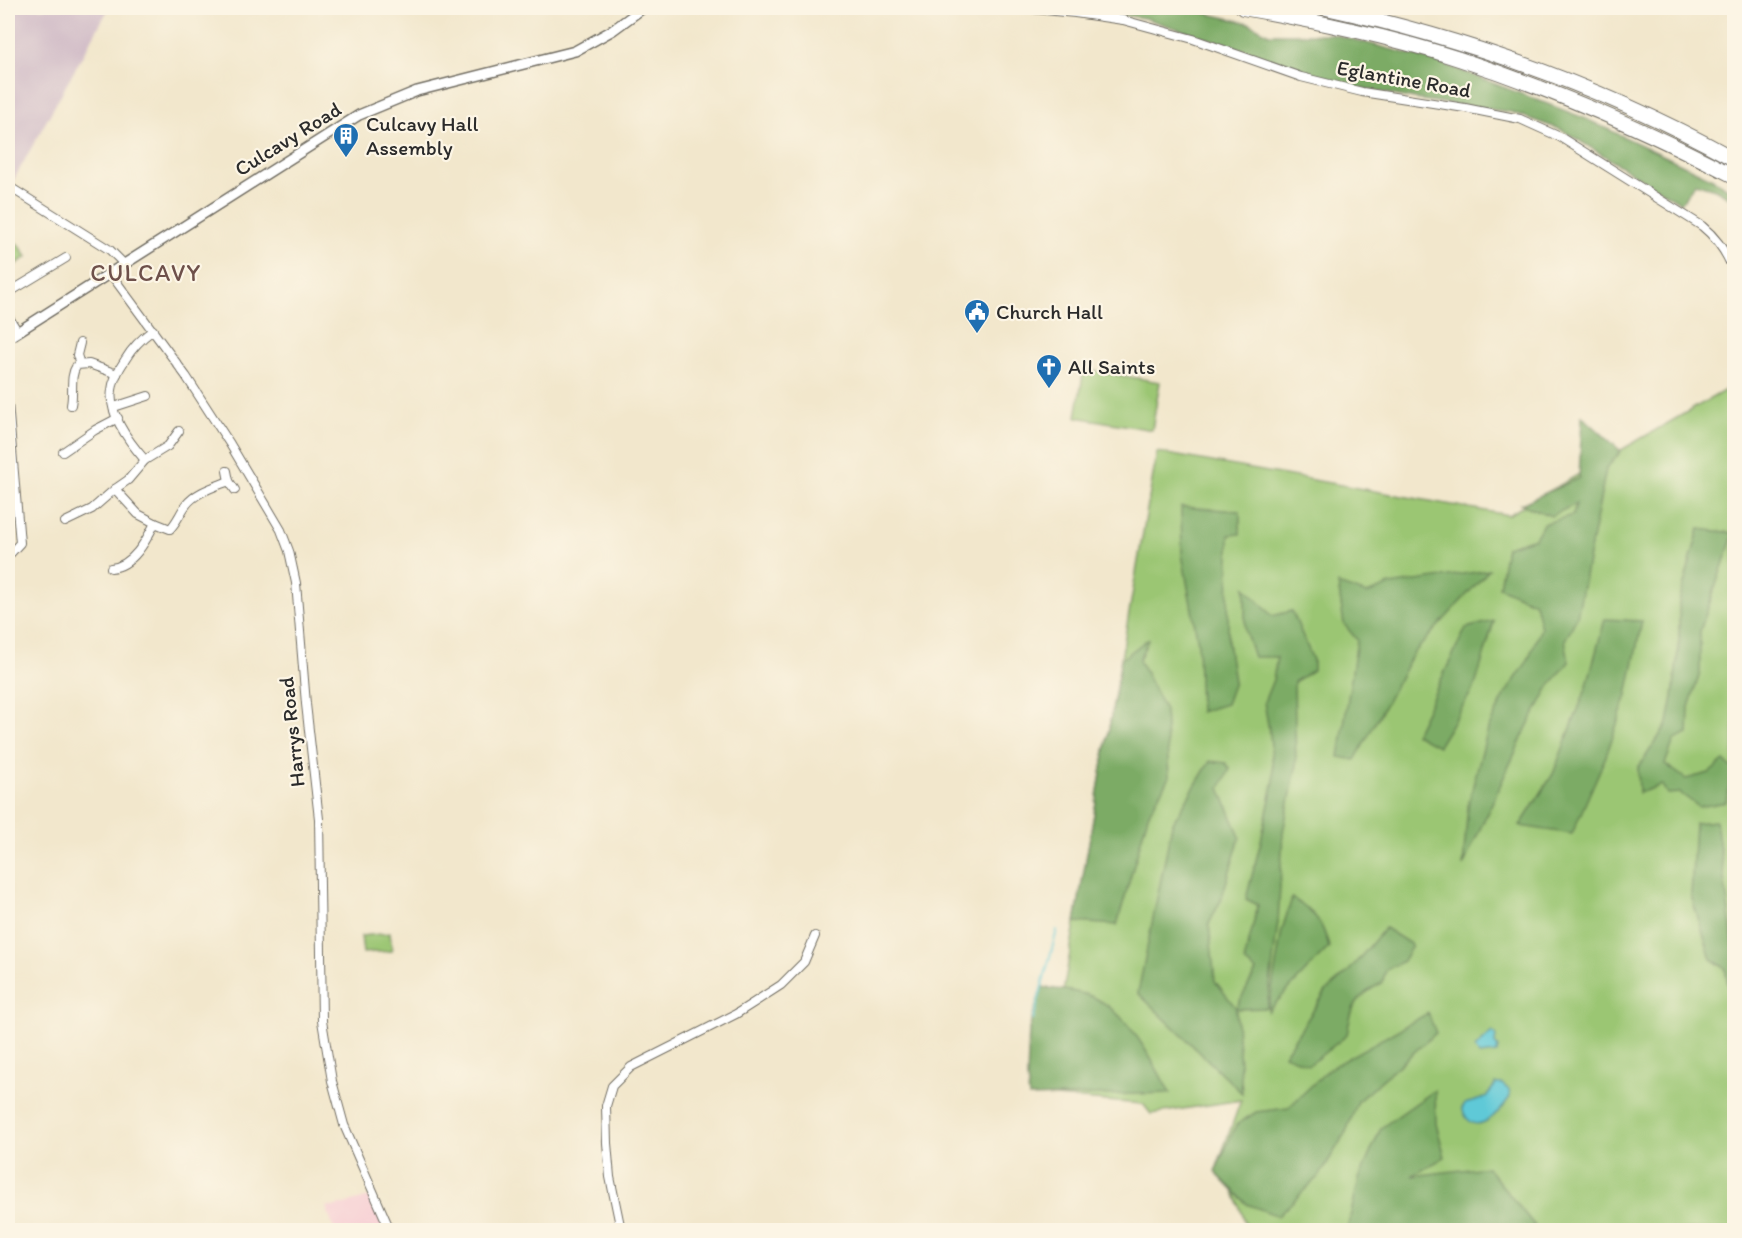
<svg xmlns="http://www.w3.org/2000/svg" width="1742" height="1238" viewBox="0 0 1742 1238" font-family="Itim,sans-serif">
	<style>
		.built { fill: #f7cfd4 }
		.industrial { fill: #d2bdc8 }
		.green { fill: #9bc673; stroke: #63784f; stroke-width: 1.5 }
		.forest { fill: #7cab65; stroke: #546b48; stroke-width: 1.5 }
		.water { fill: #5ec9d7; stroke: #447a81; stroke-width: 1.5 }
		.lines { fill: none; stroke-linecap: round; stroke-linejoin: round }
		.stream { stroke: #5ec9d7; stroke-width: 2 }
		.minor-casing { stroke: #716d63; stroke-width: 10 }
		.tertiary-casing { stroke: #716d63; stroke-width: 12 }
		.motorway-casing { stroke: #716d63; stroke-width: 16 }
		.minor { stroke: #fff; stroke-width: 8 }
		.tertiary { stroke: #fff; stroke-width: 9 }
		.motorway { stroke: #fff; stroke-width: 14 }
		.labels { text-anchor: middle; stroke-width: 4.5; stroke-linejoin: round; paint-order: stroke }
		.street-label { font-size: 21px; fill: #2b2b2b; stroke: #fcf5e5 }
		.poi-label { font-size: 21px; fill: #2b2b2b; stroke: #fcf5e5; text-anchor: start }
		.quarter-label { font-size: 24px; letter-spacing: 1.5px; fill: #6e504a; stroke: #fcf5e5 }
	</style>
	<rect width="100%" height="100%" fill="#fcf5e5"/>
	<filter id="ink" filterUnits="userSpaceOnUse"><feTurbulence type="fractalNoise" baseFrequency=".0167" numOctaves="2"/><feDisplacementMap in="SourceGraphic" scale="12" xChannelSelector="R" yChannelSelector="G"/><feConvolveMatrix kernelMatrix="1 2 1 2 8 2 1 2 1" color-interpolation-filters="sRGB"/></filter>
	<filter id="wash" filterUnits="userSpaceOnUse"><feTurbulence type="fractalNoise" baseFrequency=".008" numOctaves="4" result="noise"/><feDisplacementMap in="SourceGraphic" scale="24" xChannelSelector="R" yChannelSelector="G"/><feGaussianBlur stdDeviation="1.35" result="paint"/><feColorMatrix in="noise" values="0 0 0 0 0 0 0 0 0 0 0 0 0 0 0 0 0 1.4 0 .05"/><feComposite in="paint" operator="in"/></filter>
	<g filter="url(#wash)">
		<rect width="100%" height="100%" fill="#f2e7cc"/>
		<path class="built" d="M370 1197 386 1230H334L326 1206 333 1207Z"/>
		<path class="industrial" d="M8 8H109L13 181 8 177Z"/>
		<g class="green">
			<path d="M10 238 20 246 27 257 13 266 8 257V239Z"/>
			<path d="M1084 369 1160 382 1152 430 1076 417Z"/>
			<path d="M1734 385V1230H1248L1234 1192 1215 1172 1241 1100 1151 1114 1143 1104 1045 1096 1157 452 1508 515Z"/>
			<path d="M390 933 392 951 363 953 361 936Z"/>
		</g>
		<g class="forest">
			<path d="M1074 8H1183L1249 23 1269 34H1332L1436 61 1584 118 1709 177 1734 192V200L1715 189 1695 183 1681 203 1562 130 1511 112 1414 99 1360 88 1304 73 1241 49 1144 18Z"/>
			<path d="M1582 416 1621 451 1606 469 1577 617 1565 640 1569 662 1550 685 1527 727 1463 866 1468 805 1488 729 1506 693 1527 662 1541 628 1535 603 1499 587 1506 547 1535 538 1543 524 1573 515 1576 504 1551 516 1521 504 1579 478Z"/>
			<path d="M1181 507 1240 511V534L1229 535 1228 642 1234 682 1226 704 1200 712 1198 643 1182 554Z"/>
			<path d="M1699 529 1734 533 1700 631V673L1689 707 1688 734 1674 740 1665 764 1686 779 1709 773 1724 761 1733 769 1726 802 1699 807 1680 793 1667 794 1662 785 1639 793 1638 768 1668 723 1673 697 1679 641V602Z"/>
			<path d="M1489 570 1413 654 1355 760 1339 757 1357 640 1344 624 1338 584 1367 594 1390 585Z"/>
			<path d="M1245 587 1272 616 1292 611 1313 660V670L1294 682 1296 768 1283 832 1278 922 1267 1008 1236 1009 1242 1093 1138 993 1172 824 1210 761 1226 763 1230 769 1220 788 1240 837 1221 900 1209 924 1215 981 1236 1008 1256 971 1244 962 1258 905 1246 899 1261 841 1274 780 1270 735 1264 702 1273 680 1277 657H1254L1245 630Z"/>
			<path d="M1605 619 1642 621 1627 695 1606 756 1572 834 1520 826 1553 774 1586 689Z"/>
			<path d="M1494 621 1475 686 1438 746 1415 734 1466 628Z"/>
			<path d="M1149 638 1139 660 1165 710 1169 777 1148 815 1117 925 1075 922 1121 660Z"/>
			<path d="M1716 821 1734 948V1038L1730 1030V997L1725 968 1711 959 1691 896 1695 823Z"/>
			<path d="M1292 898C1315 913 1322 920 1329 947L1268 1011 1282 930Z"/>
			<path d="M1385 928 1412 945 1403 961 1386 970 1382 983C1356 996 1351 1006 1347 1035L1309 1065 1284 1055 1326 991 1348 972Z"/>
			<path d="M1042 987C1058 990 1078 990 1093 997 1130 1014 1151 1059 1170 1093L1029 1097 1027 1078 1029 1029Z"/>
			<path d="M1428 1013 1436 1033 1358 1101 1346 1132 1320 1175 1278 1216 1247 1204 1215 1172 1236 1125 1256 1112 1288 1108 1330 1068Z"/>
			<path d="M1435 1090 1436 1124 1445 1157 1412 1176 1487 1167 1535 1226 1527 1230H1347L1359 1179 1381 1128Z"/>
		</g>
		<g class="water">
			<path d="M1492 1032 1496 1035 1495 1043 1498 1047 1497 1053 1479 1055 1475 1048Z"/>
			<path d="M1496 1084H1502L1509 1090 1510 1097C1499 1113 1473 1142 1462 1108L1465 1104 1485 1098Z"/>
		</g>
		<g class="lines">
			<path class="stream" d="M1033 1020 1057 930"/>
		</g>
	</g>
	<g filter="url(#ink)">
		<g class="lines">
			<defs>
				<g id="minor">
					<path d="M1023 8 1075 13 1123 20 1193 39 1301 77 1362 92 1465 108 1520 119 1560 137 1702 226C1718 239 1727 253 1734 272"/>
					<path d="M8 186 110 250 121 261 122 265"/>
					<path d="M110 273 186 376 230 444 281 530 289 551 296 583 306 704 319 819 322 1021 332 1081 344 1125 390 1230"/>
					<path d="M8 293 66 258"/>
					<path d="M8 316 18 332"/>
					<path d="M80 364 77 355 80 343"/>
					<path d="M8 403 20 543 8 556"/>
					<path d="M71 405C74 391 69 377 77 365L89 364 117 374"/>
					<path d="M114 407 148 396"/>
					<path d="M63 452 95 430 118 418"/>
					<path d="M145 460 168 446 179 431"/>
					<path d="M227 471 229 481 235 490"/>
					<path d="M65 522 92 509 115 489"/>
					<path d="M155 523 170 529C177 522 180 513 186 505 196 492 214 487 229 481"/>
					<path d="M111 568C133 566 146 541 155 523L138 514 115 489 128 480 145 460C130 443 108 414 112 390 113 379 119 369 125 360 132 348 142 338 153 330"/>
					<path d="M621 1230 610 1177 607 1143 606 1106 612 1086 631 1067 736 1014 781 985 804 962 815 936"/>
				</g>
				<path id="tertiary" d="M8 338 359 115 417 91 575 51 613 30 643 8"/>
				<g id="motorway">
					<path d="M1243 8C1315 21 1389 36 1459 59 1554 90 1646 130 1734 176"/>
					<path d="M1326 8C1468 39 1607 89 1734 159"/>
				</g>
			</defs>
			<use href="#minor" class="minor-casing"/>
			<use href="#tertiary" class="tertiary-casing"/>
			<use href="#motorway" class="motorway-casing"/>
			<use href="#minor" class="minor"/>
			<use href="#tertiary" class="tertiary"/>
			<use href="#motorway" class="motorway"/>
		</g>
	</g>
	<defs>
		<symbol id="building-pin" viewBox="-11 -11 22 30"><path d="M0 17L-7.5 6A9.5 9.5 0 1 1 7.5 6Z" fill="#1f6fb2" stroke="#fcf5e5"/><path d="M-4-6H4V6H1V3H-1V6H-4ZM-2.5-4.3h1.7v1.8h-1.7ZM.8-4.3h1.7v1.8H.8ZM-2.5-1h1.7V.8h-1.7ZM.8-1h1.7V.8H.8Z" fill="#fff"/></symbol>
		<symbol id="civic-pin" viewBox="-11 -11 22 30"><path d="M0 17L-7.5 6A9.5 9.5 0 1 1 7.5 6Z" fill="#1f6fb2" stroke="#fcf5e5"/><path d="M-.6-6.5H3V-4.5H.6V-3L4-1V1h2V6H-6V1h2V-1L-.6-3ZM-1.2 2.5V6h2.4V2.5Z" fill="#fff"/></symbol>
		<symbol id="church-pin" viewBox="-11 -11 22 30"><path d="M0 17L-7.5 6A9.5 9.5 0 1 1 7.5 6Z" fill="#1f6fb2" stroke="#fcf5e5"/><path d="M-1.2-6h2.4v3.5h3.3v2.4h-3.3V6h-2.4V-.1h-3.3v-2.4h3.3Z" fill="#fff"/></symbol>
	</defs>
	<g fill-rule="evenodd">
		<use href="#building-pin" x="331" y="121" width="30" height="40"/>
		<use href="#civic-pin" x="962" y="297" width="30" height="40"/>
		<use href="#church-pin" x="1034" y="352" width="30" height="40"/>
	</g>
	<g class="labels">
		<g class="street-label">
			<text transform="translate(1404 79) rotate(10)" y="7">Eglantine Road</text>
			<text transform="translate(288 139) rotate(-32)" y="7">Culcavy Road</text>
			<text transform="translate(292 732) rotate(-96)" y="7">Harrys Road</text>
		</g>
		<g class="poi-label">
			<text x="366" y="131">Culcavy Hall<tspan x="366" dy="24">Assembly</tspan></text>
			<text x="996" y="319">Church Hall</text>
			<text x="1068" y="374">All Saints</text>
		</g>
		<g class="quarter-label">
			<text x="146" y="281">CULCAVY</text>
		</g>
	</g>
	<rect width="1742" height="1238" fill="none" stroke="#fcf5e5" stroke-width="30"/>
</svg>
